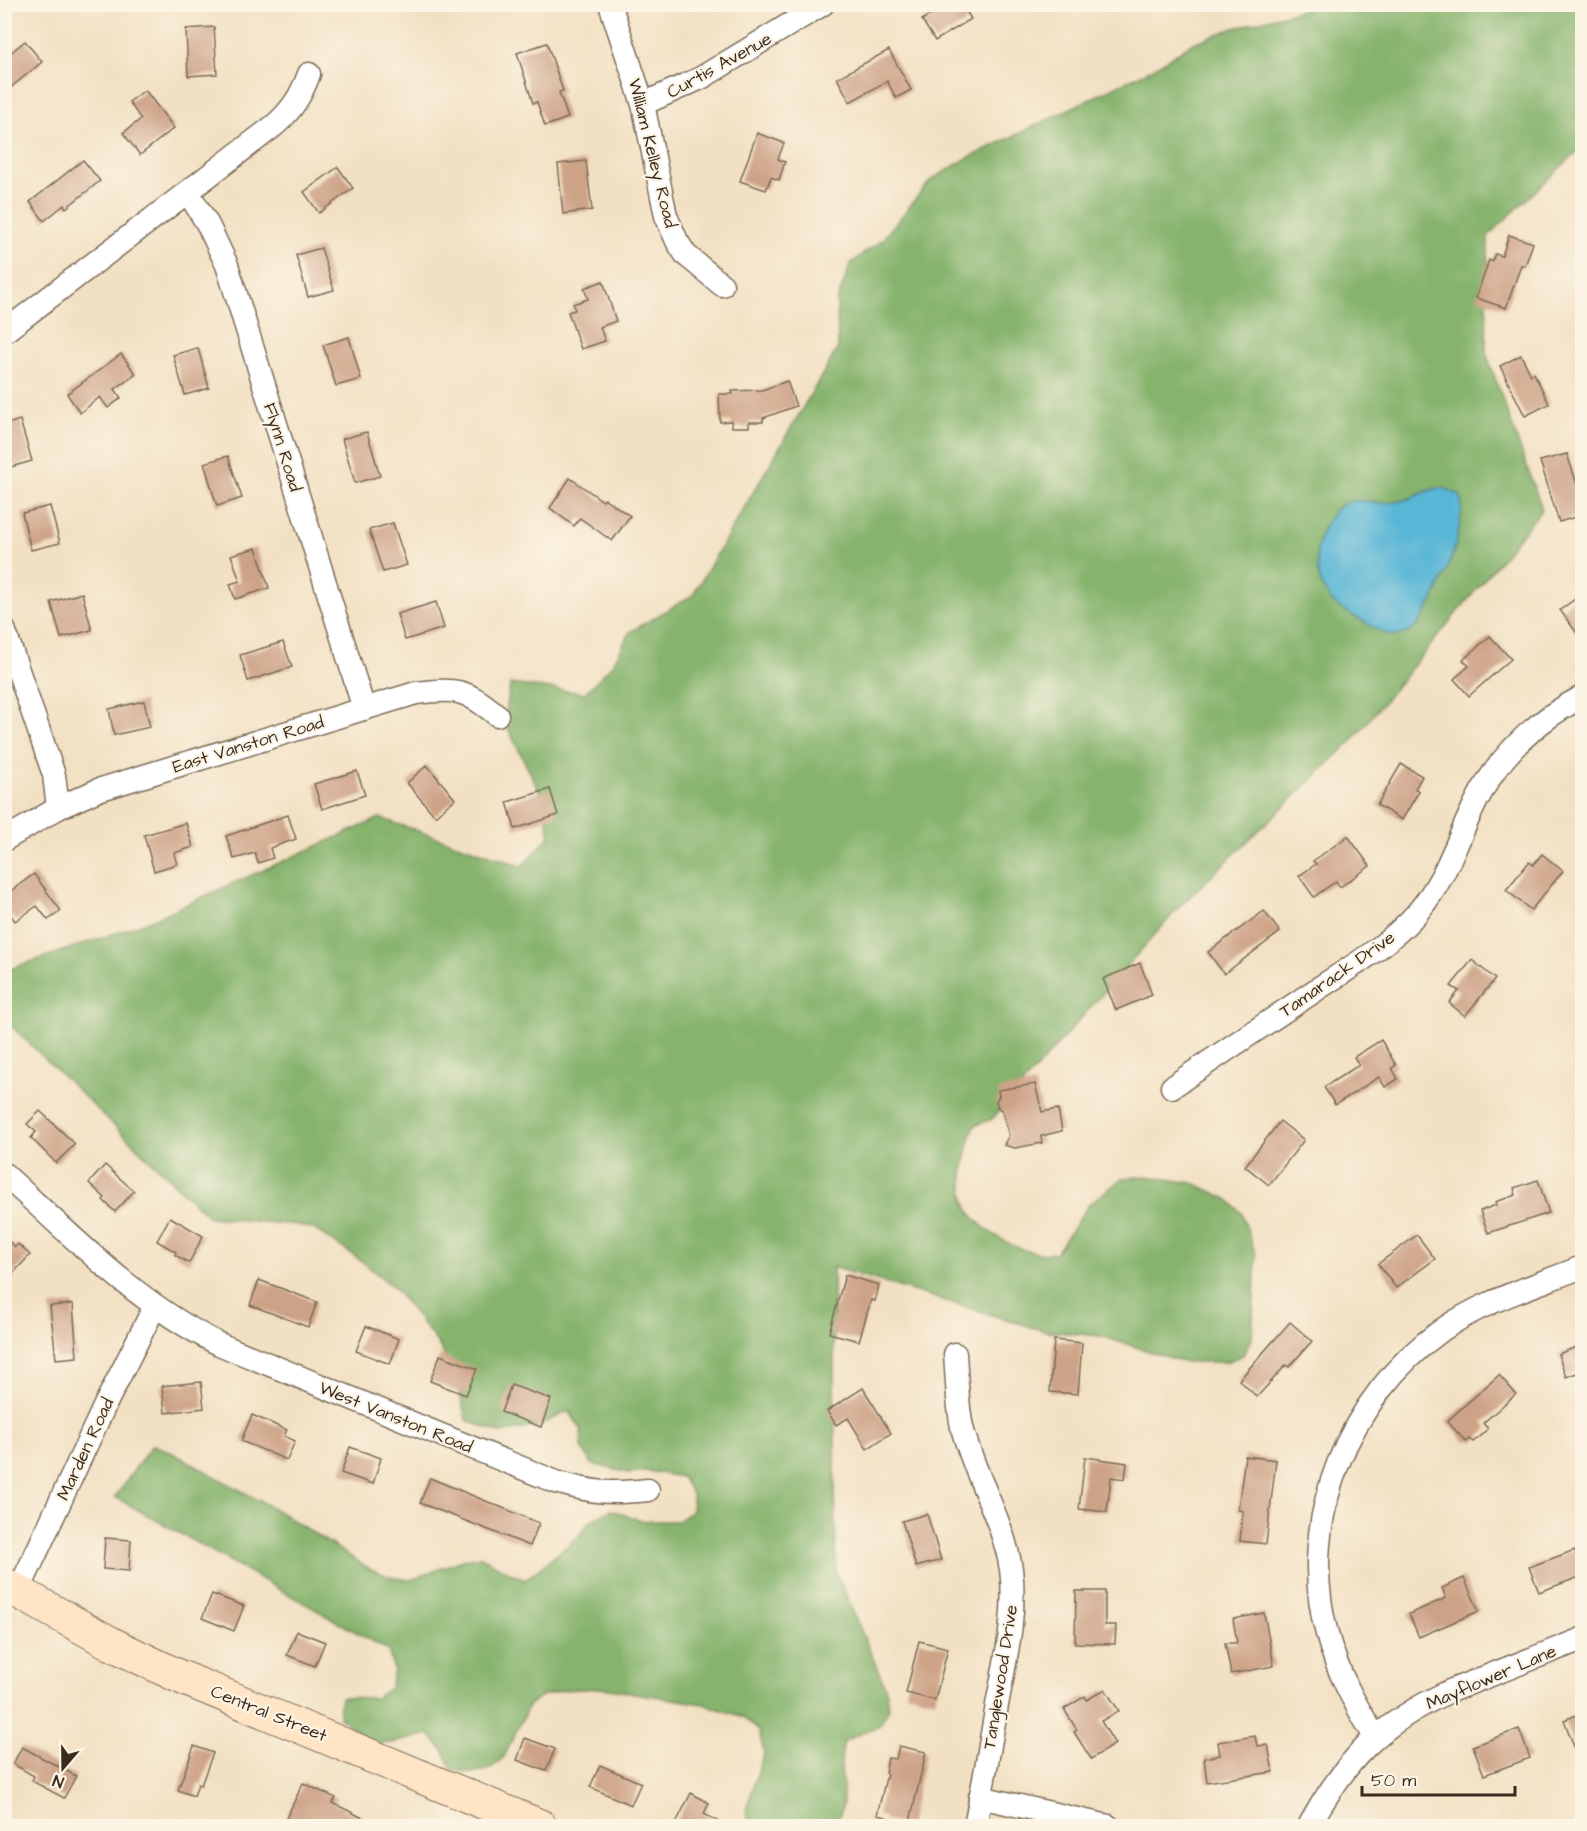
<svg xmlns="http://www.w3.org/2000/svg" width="1587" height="1831" viewBox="0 0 1587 1831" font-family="'Architects Daughter',sans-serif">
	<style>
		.forest { fill: #86b46d; stroke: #606f46; stroke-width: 1.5 }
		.water { fill: #58b6d6; stroke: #4a707a; stroke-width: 1.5 }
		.building { fill: #cda387 }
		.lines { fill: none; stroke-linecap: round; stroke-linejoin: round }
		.street-casing { stroke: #7b6a57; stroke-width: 25 }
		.secondary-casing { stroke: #7b6a57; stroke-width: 35 }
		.street { stroke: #fff; stroke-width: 22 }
		.secondary { stroke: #ffe4c6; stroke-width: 33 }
		.labels { text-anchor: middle; stroke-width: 4.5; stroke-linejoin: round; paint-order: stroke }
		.street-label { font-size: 18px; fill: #3b2a1e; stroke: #fcf5e5 }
	</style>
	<rect width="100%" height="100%" fill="#fcf5e5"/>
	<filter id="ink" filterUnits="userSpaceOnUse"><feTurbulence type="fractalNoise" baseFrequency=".0167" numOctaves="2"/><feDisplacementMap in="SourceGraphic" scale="12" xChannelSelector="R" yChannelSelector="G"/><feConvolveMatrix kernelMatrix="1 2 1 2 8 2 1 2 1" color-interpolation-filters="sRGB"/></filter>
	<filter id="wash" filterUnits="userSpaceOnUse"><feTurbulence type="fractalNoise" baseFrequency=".008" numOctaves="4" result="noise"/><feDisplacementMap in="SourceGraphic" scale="24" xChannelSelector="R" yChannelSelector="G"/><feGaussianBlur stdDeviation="1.35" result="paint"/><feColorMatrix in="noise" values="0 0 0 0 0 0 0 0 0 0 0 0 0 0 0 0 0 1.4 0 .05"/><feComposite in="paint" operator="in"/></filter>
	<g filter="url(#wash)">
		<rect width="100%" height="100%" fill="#f2e0c2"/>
		<path class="forest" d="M1402 4 1444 9 1448 4 1582 5V147L1488 236 1486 353 1542 509 1351 742 1180 906 992 1119 974 1126C967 1151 959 1174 965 1200 971 1226 1013 1249 1037 1253 1043 1254 1050 1253 1056 1253L1090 1203 1122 1179 1146 1176 1193 1183 1228 1199 1242 1214 1256 1255 1252 1339 1243 1355 1226 1362H1183L1101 1336 1045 1331 833 1267 836 1572 886 1689 889 1708 880 1725 844 1741C843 1747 841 1754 841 1760 841 1784 849 1805 834 1826H749L746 1810 764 1753 759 1731 743 1717 704 1704 603 1688 563 1690 542 1696 529 1705 504 1757 490 1769 471 1773 452 1769 443 1750 429 1734 392 1743H372L339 1717 341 1697 375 1698 390 1688 394 1670 388 1650 115 1497 152 1445 167 1450 273 1508 370 1569 390 1577 411 1580 462 1560 479 1556 525 1580 578 1537 591 1520 611 1510 642 1521H677L692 1511V1494L682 1477 647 1471 629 1473 592 1464 582 1448 581 1429 569 1411 538 1426 500 1433 466 1420 456 1377 437 1342 394 1288 358 1258 314 1229 297 1225 209 1217 5 1020 4 971 142 924 380 818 522 866 550 836 543 799 505 722 510 684 585 693 613 664 630 632 693 595 838 348 837 301 851 263 882 240 931 180 964 160 1154 68 1191 44 1234 28 1321 5Z"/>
		<path class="water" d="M1437 488H1444L1460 495C1466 511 1453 558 1445 574 1438 589 1424 624 1409 632 1392 641 1377 630 1363 621 1354 616 1343 611 1335 604 1314 584 1311 549 1326 524 1330 518 1333 510 1340 506 1353 497 1370 502 1384 503 1403 504 1419 493 1437 488Z"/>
		<g id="blocks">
			<g class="building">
				<path d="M947 4H962L971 19 935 41 922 20Z"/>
				<path d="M214 27 217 74 188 76 186 29Z"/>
				<path d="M25 41 42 62 4 93V58Z"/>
				<path d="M547 43 563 91 559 92 568 118 545 126 537 102 533 103 517 53Z"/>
				<path d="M889 50 911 90 896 98 887 81 850 102 837 78Z"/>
				<path d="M145 90 174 128 140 155 123 133 141 119 129 102Z"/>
				<path d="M757 133 784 143 778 159 785 162 779 180 771 177 766 190 740 181Z"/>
				<path d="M83 160 100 181 66 208 64 205 44 221 30 202Z"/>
				<path d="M586 161 592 210 563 214 558 164Z"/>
				<path d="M338 167 353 188 319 213 304 192Z"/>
				<path d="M1509 235 1533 243 1525 266 1521 265 1506 308 1476 298 1489 260 1492 262 1495 254 1502 256Z"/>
				<path d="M321 248 334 290 308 297 296 255Z"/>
				<path d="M603 281 616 321 600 327 605 341 581 349 568 312 575 310 573 304 588 299 584 288Z"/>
				<path d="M349 337 361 379 336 386 323 345Z"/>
				<path d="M198 348 209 388 185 395 173 355Z"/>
				<path d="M121 354 136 374 115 389 121 398 108 408 100 397 80 413 67 394Z"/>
				<path d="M1521 355 1531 375 1534 373 1549 404 1525 416 1500 366Z"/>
				<path d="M787 381 796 406 763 418V422H749V427H732L731 421 720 422 719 394H733L732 391 762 390Z"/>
				<path d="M20 420 32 461 4 469V425Z"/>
				<path d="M367 432 380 476 355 483 342 439Z"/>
				<path d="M1567 454 1582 499V515L1559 522 1540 461Z"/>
				<path d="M228 456 242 498 217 506 204 463Z"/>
				<path d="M570 478 603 501 605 499 630 516 612 541 580 518 574 526 550 508Z"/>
				<path d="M50 506 60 543 31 550 22 513Z"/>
				<path d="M393 523 407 565 383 572 369 530Z"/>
				<path d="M256 548 269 588 235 599 230 584 240 581 231 555Z"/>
				<path d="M82 593 92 630 61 638 51 602Z"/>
				<path d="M1582 594V640L1560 610Z"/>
				<path d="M436 602 444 628 405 640 397 614Z"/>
				<path d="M1490 636 1511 659 1469 696 1454 679 1469 666 1463 660Z"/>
				<path d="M283 642 292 667 248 681 240 655Z"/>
				<path d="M144 701 150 727 114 735 109 709Z"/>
				<path d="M1401 764 1422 776 1415 789 1419 791 1402 820 1377 805Z"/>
				<path d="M427 765 455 799 435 816 407 783Z"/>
				<path d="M357 771 365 795 322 809 314 784Z"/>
				<path d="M550 789 558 815 515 829 507 802Z"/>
				<path d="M288 815 296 839 270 848 273 858 258 863 255 853 234 859 226 836Z"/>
				<path d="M186 823 193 847 174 853 177 864 154 871 144 835Z"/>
				<path d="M1348 836 1370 866 1340 887 1336 881 1314 897 1299 876 1316 864 1313 861Z"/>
				<path d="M1542 854 1563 871 1531 910 1506 890 1529 862 1533 865Z"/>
				<path d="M34 874 61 911 48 920 37 906 15 921 4 906V896Z"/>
				<path d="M1264 911 1280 932 1224 974 1208 952Z"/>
				<path d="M1472 960 1495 979 1465 1016 1449 1003 1459 991 1451 986Z"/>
				<path d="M1140 963 1152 995 1116 1010 1103 979Z"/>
				<path d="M1381 1040 1396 1065 1392 1068 1398 1079 1385 1087 1379 1077 1335 1105 1324 1087 1359 1065 1354 1057Z"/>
				<path d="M1035 1084 1042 1112 1058 1109 1062 1131 1041 1136 1042 1143 1015 1148 1004 1145 1009 1135 1002 1110 998 1108 996 1101 999 1096 998 1090Z"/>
				<path d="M40 1111 75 1144 56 1163 31 1138 36 1132 27 1124Z"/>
				<path d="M1280 1121 1304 1140 1269 1185 1245 1166Z"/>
				<path d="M105 1165 134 1191 115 1212 103 1200 105 1198 89 1183Z"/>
				<path d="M1538 1180 1549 1213 1488 1233 1480 1211 1496 1205 1495 1202 1516 1195 1514 1188Z"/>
				<path d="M170 1217 203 1236 189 1263 175 1255 176 1252 157 1241Z"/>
				<path d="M1417 1235 1435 1259 1396 1288 1378 1264Z"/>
				<path d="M4 1237 15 1247 18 1244 30 1255 4 1283Z"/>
				<path d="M845 1275 879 1285 875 1301 871 1300 859 1341 829 1333Z"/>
				<path d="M259 1280 317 1302 308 1327 250 1305Z"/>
				<path d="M73 1304 77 1357 56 1359 50 1306Z"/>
				<path d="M1290 1322 1312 1341 1289 1367 1286 1365 1257 1397 1239 1380Z"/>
				<path d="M366 1326 399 1339 390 1364 356 1351Z"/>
				<path d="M1054 1340 1082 1343 1078 1394 1050 1392Z"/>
				<path d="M1582 1345V1371L1566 1377 1558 1354Z"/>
				<path d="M440 1355 477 1369 466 1395 430 1381Z"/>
				<path d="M1499 1375 1516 1394 1483 1423 1488 1429 1473 1442 1469 1439 1466 1442 1447 1421Z"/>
				<path d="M201 1382 204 1408 165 1413 162 1386Z"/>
				<path d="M511 1385 551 1399 541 1427 501 1412Z"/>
				<path d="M863 1388 891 1433 867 1449 848 1418 836 1425 827 1411Z"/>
				<path d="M252 1415 287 1430 284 1436 295 1441 287 1460 241 1441Z"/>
				<path d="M350 1447 381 1458 373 1484 341 1473Z"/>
				<path d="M1245 1456 1276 1460 1266 1544 1240 1541 1243 1511 1238 1510Z"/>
				<path d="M1085 1457 1127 1463 1125 1479 1111 1477 1107 1512 1079 1509Z"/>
				<path d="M430 1478 539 1523 530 1546 420 1503Z"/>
				<path d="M927 1514 941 1560 916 1567 902 1521Z"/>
				<path d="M105 1538 131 1540 129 1571 103 1569Z"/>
				<path d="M1575 1550 1582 1571V1576L1539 1592 1529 1567Z"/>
				<path d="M1464 1578 1479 1611 1419 1637 1409 1614 1446 1598 1442 1588Z"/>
				<path d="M1076 1591H1105V1625H1116L1115 1644 1075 1643Z"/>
				<path d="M212 1594 244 1606 234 1631 202 1618Z"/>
				<path d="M1264 1613 1274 1666 1231 1674 1225 1643H1237L1233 1619Z"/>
				<path d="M297 1631 325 1642 315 1666 287 1655Z"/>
				<path d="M919 1641 948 1648 935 1700 906 1693Z"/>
				<path d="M1105 1689 1119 1711 1101 1721 1115 1744 1091 1759 1074 1732 1077 1730 1064 1709 1085 1696 1087 1700Z"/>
				<path d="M1582 1713V1765H1581L1564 1720Z"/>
				<path d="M1519 1729 1530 1758 1484 1775 1473 1746Z"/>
				<path d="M1255 1736 1257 1746 1268 1745 1273 1772 1207 1782 1204 1758 1220 1755 1218 1742Z"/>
				<path d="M525 1738 555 1749 546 1771 517 1760Z"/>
				<path d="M194 1746 213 1753 201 1785 198 1784 194 1796 178 1790Z"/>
				<path d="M899 1746 926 1752 909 1826 885 1820 886 1817 877 1815 887 1774 885 1773 888 1758 896 1759Z"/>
				<path d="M22 1747 76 1776 64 1798 32 1781 34 1776 13 1764Z"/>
				<path d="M600 1765 641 1783 631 1805 590 1787Z"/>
				<path d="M303 1783 336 1798 333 1803 381 1827H282Z"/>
				<path d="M691 1793 709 1803 704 1814 729 1827H674Z"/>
			</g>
		</g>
	</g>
	<g filter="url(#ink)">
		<use href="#blocks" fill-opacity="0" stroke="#7b6a57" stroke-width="1.5"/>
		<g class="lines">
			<defs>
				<g id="street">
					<path d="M610 4 643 104 666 216 677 241 686 255 722 285"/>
					<path d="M643 104 701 78 823 4"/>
					<path d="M188 192 208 225 227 265 364 709"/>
					<path d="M4 332 275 125C292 110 301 96 309 74"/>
					<path d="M4 629 54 775 58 808"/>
					<path d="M4 840 58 808 98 790 416 693C457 688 465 689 497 715"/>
					<path d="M1172 1087C1220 1054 1268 1022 1316 990 1351 967 1389 945 1417 913 1448 876 1456 841 1477 800 1500 755 1537 720 1582 697"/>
					<path d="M4 1174C72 1236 136 1303 219 1344L556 1482C594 1493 609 1494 648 1490"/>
					<path d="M955 1354C957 1378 957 1404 962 1427 974 1476 1003 1519 1011 1569 1017 1614 1005 1662 997 1705 990 1746 983 1786 975 1826"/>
					<path d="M18 1592 105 1405 155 1306"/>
					<path d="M1375 1737C1355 1704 1337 1672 1327 1634 1296 1521 1348 1397 1442 1330 1483 1301 1535 1286 1582 1267"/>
					<path d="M980 1797 1108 1826"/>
					<path d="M1309 1826C1346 1759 1379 1724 1450 1691L1582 1639"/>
				</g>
				<path id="secondary" d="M4 1584 112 1644 178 1676 540 1826"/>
			</defs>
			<use href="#street" class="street-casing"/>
			<use href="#secondary" class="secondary-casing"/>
			<use href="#street" class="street"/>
			<use href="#secondary" class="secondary"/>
		</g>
	</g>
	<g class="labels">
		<g class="street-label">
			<text transform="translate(719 65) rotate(-29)" y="6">Curtis Avenue</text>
			<text transform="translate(653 153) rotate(76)" y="6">William Kelley Road</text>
			<text transform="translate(283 447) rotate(73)" y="6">Flynn Road</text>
			<text transform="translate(248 744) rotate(-17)" y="6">East Vanston Road</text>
			<text transform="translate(1337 974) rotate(-35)" y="6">Tamarack Drive</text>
			<text transform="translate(396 1417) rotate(22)" y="6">West Vanston Road</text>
			<text transform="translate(85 1449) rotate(-65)" y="6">Marden Road</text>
			<text transform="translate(1000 1677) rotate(-81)" y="6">Tanglewood Drive</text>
			<text transform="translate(1491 1677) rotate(-23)" y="6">Mayflower Lane</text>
			<text transform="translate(269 1713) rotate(22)" y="6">Central Street</text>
		</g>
	</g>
	<rect width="1587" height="1831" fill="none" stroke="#fcf5e5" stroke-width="24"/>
	<g transform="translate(63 1768) rotate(200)" stroke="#fcf5e5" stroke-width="4.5" paint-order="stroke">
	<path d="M0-4.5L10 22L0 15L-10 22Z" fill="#3b2a1e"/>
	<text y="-9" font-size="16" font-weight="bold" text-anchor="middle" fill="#3b2a1e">N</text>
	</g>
	<path d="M1362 1786v9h153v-9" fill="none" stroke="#3b2a1e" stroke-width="3"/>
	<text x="1371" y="1786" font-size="18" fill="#3b2a1e" stroke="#fcf5e5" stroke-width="4.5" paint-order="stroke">50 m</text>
</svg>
